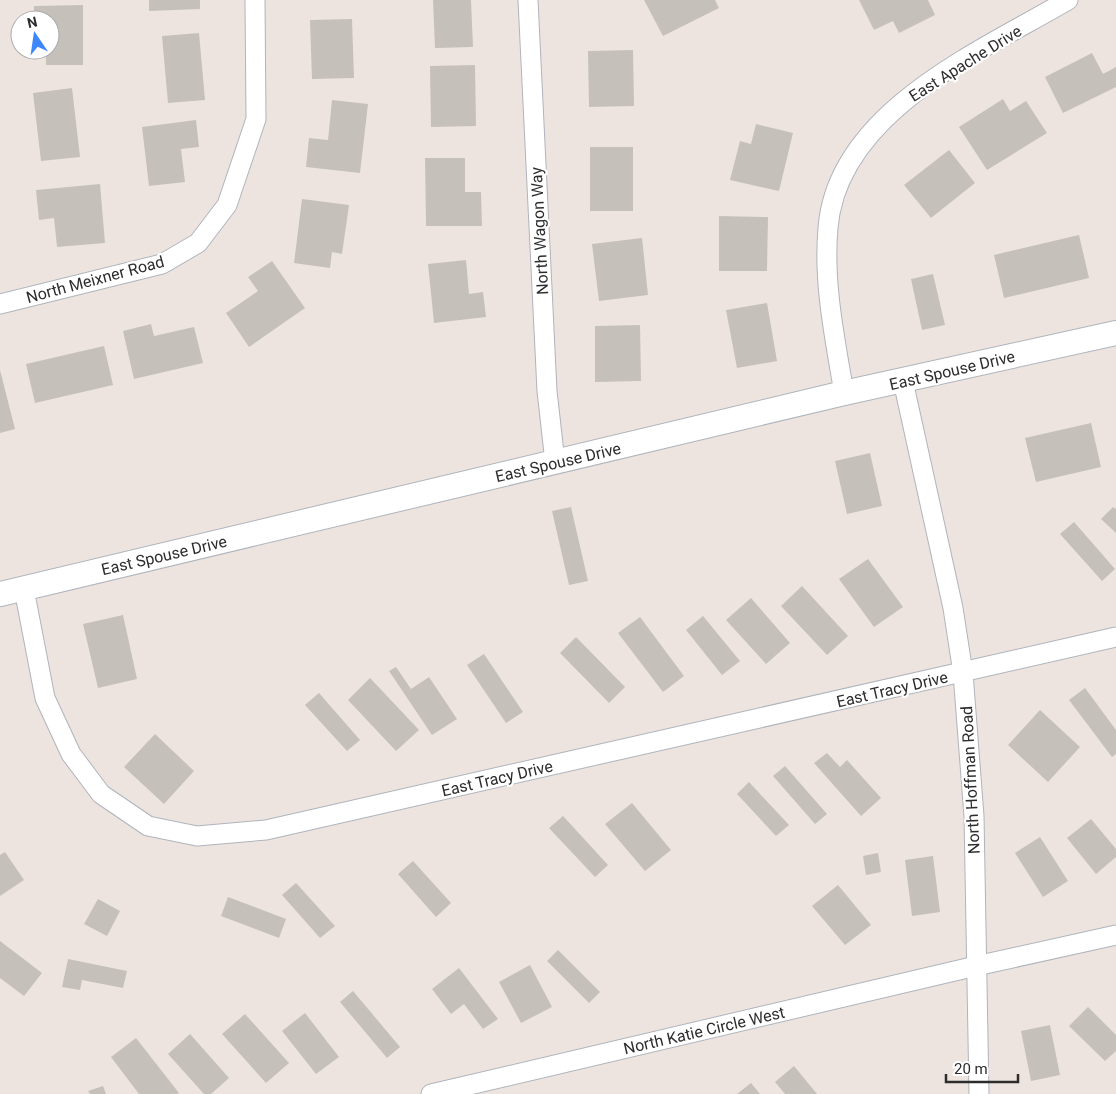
<svg xmlns="http://www.w3.org/2000/svg" width="1116" height="1094" viewBox="0 0 1116 1094" font-family="Roboto,sans-serif">
	<style>
		.building { fill: #c6c0ba }
		.lines { fill: none; stroke-linecap: round; stroke-linejoin: round }
		.minor-casing { stroke: #afb4bc; stroke-width: 21 }
		.tertiary-casing { stroke: #afb4bc; stroke-width: 26 }
		.minor { stroke: #fff; stroke-width: 19 }
		.tertiary { stroke: #fff; stroke-width: 24 }
		.labels { text-anchor: middle; stroke-width: 4.5; stroke-linejoin: round; paint-order: stroke }
		.street-label { font-size: 16px; fill: #2c2c2c; stroke: #fff }
	</style>
	<rect width="100%" height="100%" fill="#eee4df"/>
	<g class="building">
		<path d="M149 0H200V9L149 11Z"/>
		<path d="M433 0H471L473 47 435 48Z"/>
		<path d="M644 0H715L719 8 663 36Z"/>
		<path d="M859 0H928L935 15 899 33 893 21 874 30Z"/>
		<path d="M83 5V65H46V50H50V20H34V6Z"/>
		<path d="M352 19 354 78 312 79 310 20Z"/>
		<path d="M199 33 205 100 168 103 162 36Z"/>
		<path d="M633 50 634 106 589 107 588 51Z"/>
		<path d="M1092 53 1103 74 1116 67V87L1063 113 1045 77Z"/>
		<path d="M475 65 476 126 431 127 430 66Z"/>
		<path d="M72 88 80 157 41 161 33 93Z"/>
		<path d="M1003 99 1010 111 1026 101 1047 133 987 170 959 127Z"/>
		<path d="M332 100 368 104 360 173 306 167 309 138 328 140Z"/>
		<path d="M196 120 199 147 181 149 185 182 149 186 142 127Z"/>
		<path d="M756 124 793 133 779 191 730 180 740 141 751 144Z"/>
		<rect x="590" y="147" width="43" height="64"/>
		<path d="M949 150 975 183 931 218 904 185Z"/>
		<path d="M425 158H465V192H481L482 226H426Z"/>
		<path d="M100 184 105 243 57 247 54 218 39 220 36 190Z"/>
		<path d="M302 199 349 205 342 254 332 252 330 268 294 263Z"/>
		<path d="M719 216 768 217 767 271H719Z"/>
		<path d="M1079 235 1089 278 1004 298 994 255Z"/>
		<path d="M642 238 648 295 599 301 592 244Z"/>
		<path d="M466 260 469 294 483 292 486 317 434 323 428 264Z"/>
		<path d="M272 261 305 308 249 347 226 313 258 291 248 277Z"/>
		<path d="M933 274 945 325 922 330 911 279Z"/>
		<path d="M767 303 777 361 737 368 726 310Z"/>
		<path d="M151 324 154 336 194 327 203 363 134 379 123 331Z"/>
		<path d="M640 325 641 381 595 382V326Z"/>
		<path d="M104 346 113 385 35 403 26 364Z"/>
		<path d="M0 370 15 429 0 433Z"/>
		<path d="M1091 423 1101 467 1036 482 1025 438Z"/>
		<path d="M870 453 882 506 847 514 835 461Z"/>
		<path d="M571 507 588 581 569 585 552 511Z"/>
		<path d="M1113 507 1116 509V533L1101 519Z"/>
		<path d="M1074 522 1115 569 1102 581 1060 534Z"/>
		<path d="M868 559 903 607 874 627 839 579Z"/>
		<path d="M802 586 848 636 827 655 781 606Z"/>
		<path d="M751 598 790 643 766 664 726 620Z"/>
		<path d="M123 615 137 679 98 688 83 624Z"/>
		<path d="M703 616 740 661 722 675 686 630Z"/>
		<path d="M640 617 684 676 663 692 618 633Z"/>
		<path d="M576 637 625 687 609 703 560 653Z"/>
		<path d="M484 654 523 712 506 723 467 665Z"/>
		<path d="M396 667 411 689 429 677 457 719 432 735 389 671Z"/>
		<path d="M370 678 419 730 396 751 348 700Z"/>
		<path d="M1085 688 1116 730V754L1112 757 1069 700Z"/>
		<path d="M319 693 360 740 347 751 305 705Z"/>
		<path d="M1040 710 1080 747 1048 782 1008 745Z"/>
		<path d="M155 734 194 771 164 804 124 767Z"/>
		<path d="M827 753 840 767 847 760 881 798 861 816 814 763Z"/>
		<path d="M785 766 827 814 815 824 773 776Z"/>
		<path d="M749 782 789 825 776 836 737 794Z"/>
		<path d="M632 803 671 850 645 871 605 824Z"/>
		<path d="M563 816 608 865 595 877 549 828Z"/>
		<path d="M1091 819 1116 849V857L1096 874 1067 838Z"/>
		<path d="M1040 837 1068 881 1043 897 1015 853Z"/>
		<path d="M5 852 24 880 0 896V855Z"/>
		<path d="M878 853 881 872 866 875 863 856Z"/>
		<path d="M933 856 940 912 912 916 905 860Z"/>
		<path d="M413 861 451 903 436 917 398 874Z"/>
		<path d="M296 883 335 926 320 938 282 895Z"/>
		<path d="M838 885 871 925 845 945 812 906Z"/>
		<path d="M228 897 286 919 279 938 221 916Z"/>
		<path d="M98 899 120 911 107 936 84 924Z"/>
		<path d="M0 941 42 973 24 996 0 978Z"/>
		<path d="M558 950 600 992 589 1003 547 961Z"/>
		<path d="M68 959 127 971 123 988 82 980 80 990 62 987Z"/>
		<path d="M530 965 552 1007 521 1023 499 982Z"/>
		<path d="M459 968 498 1019 483 1029 464 1004 451 1014 432 989Z"/>
		<path d="M353 991 400 1047 387 1058 340 1002Z"/>
		<path d="M1088 1007 1116 1035V1051L1105 1061 1069 1026Z"/>
		<path d="M305 1013 339 1057 316 1074 282 1031Z"/>
		<path d="M245 1014 289 1063 266 1083 222 1034Z"/>
		<path d="M1050 1025 1060 1075 1031 1081 1021 1031Z"/>
		<path d="M190 1034 229 1078 211 1094H204L168 1054Z"/>
		<path d="M136 1038 179 1093 177 1094H139L111 1057Z"/>
		<path d="M794 1066 817 1094H785L775 1082Z"/>
		<path d="M751 1083 760 1094H737Z"/>
		<path d="M103 1086 106 1094H90L88 1091Z"/>
	</g>
	<g class="lines">
		<defs>
			<g id="minor">
				<path d="M528 0 547 391 555 462"/>
				<path d="M0 304 162 264 198 243 227 205 256 119 255 0"/>
				<path d="M903 381 953 608 963 673 974 816 979 1094"/>
				<path d="M844 393C835 339 823 283 828 228 837 112 981 51 1068 0"/>
				<path d="M24 589 45 698 71 754 101 794 148 826 197 836 266 830 1116 637"/>
				<path d="M431 1094 976 966 1116 935"/>
			</g>
			<path id="tertiary" d="M0 594 844 393 1116 333"/>
		</defs>
		<use href="#minor" class="minor-casing"/>
		<use href="#tertiary" class="tertiary-casing"/>
		<use href="#minor" class="minor"/>
		<use href="#tertiary" class="tertiary"/>
	</g>
	<g class="labels">
		<g class="street-label">
			<text transform="translate(965 63) rotate(-32)" y="6">East Apache Drive</text>
			<text transform="translate(539 231) rotate(-93)" y="6">North Wagon Way</text>
			<text transform="translate(95 279) rotate(-15)" y="6">North Meixner Road</text>
			<text transform="translate(952 370) rotate(-13)" y="6">East Spouse Drive</text>
			<text transform="translate(558 462) rotate(-13)" y="6">East Spouse Drive</text>
			<text transform="translate(164 555) rotate(-13)" y="6">East Spouse Drive</text>
			<text transform="translate(892 689) rotate(-13)" y="6">East Tracy Drive</text>
			<text transform="translate(497 778) rotate(-13)" y="6">East Tracy Drive</text>
			<text transform="translate(970 780) rotate(-93)" y="6">North Hoffman Road</text>
			<text transform="translate(704 1030) rotate(-13)" y="6">North Katie Circle West</text>
		</g>
	</g>
	<g transform="translate(35 35) rotate(347)"><circle r="24" fill="#ffffff" stroke="#ababab"/>
	<path d="M0-4L9 19L0 12L-9 19Z" fill="#3d86fd"/>
	<text y="-8" font-size="14" font-weight="bold" text-anchor="middle" fill="#2c2c2c">N</text>
	</g>
	<path d="M946 1074v8h72v-8" fill="none" stroke="#2c2c2c" stroke-width="2.5"/>
	<text x="954" y="1074" font-size="15" fill="#2c2c2c" stroke="#ffffff" stroke-width="4" paint-order="stroke">20 m</text>
</svg>
